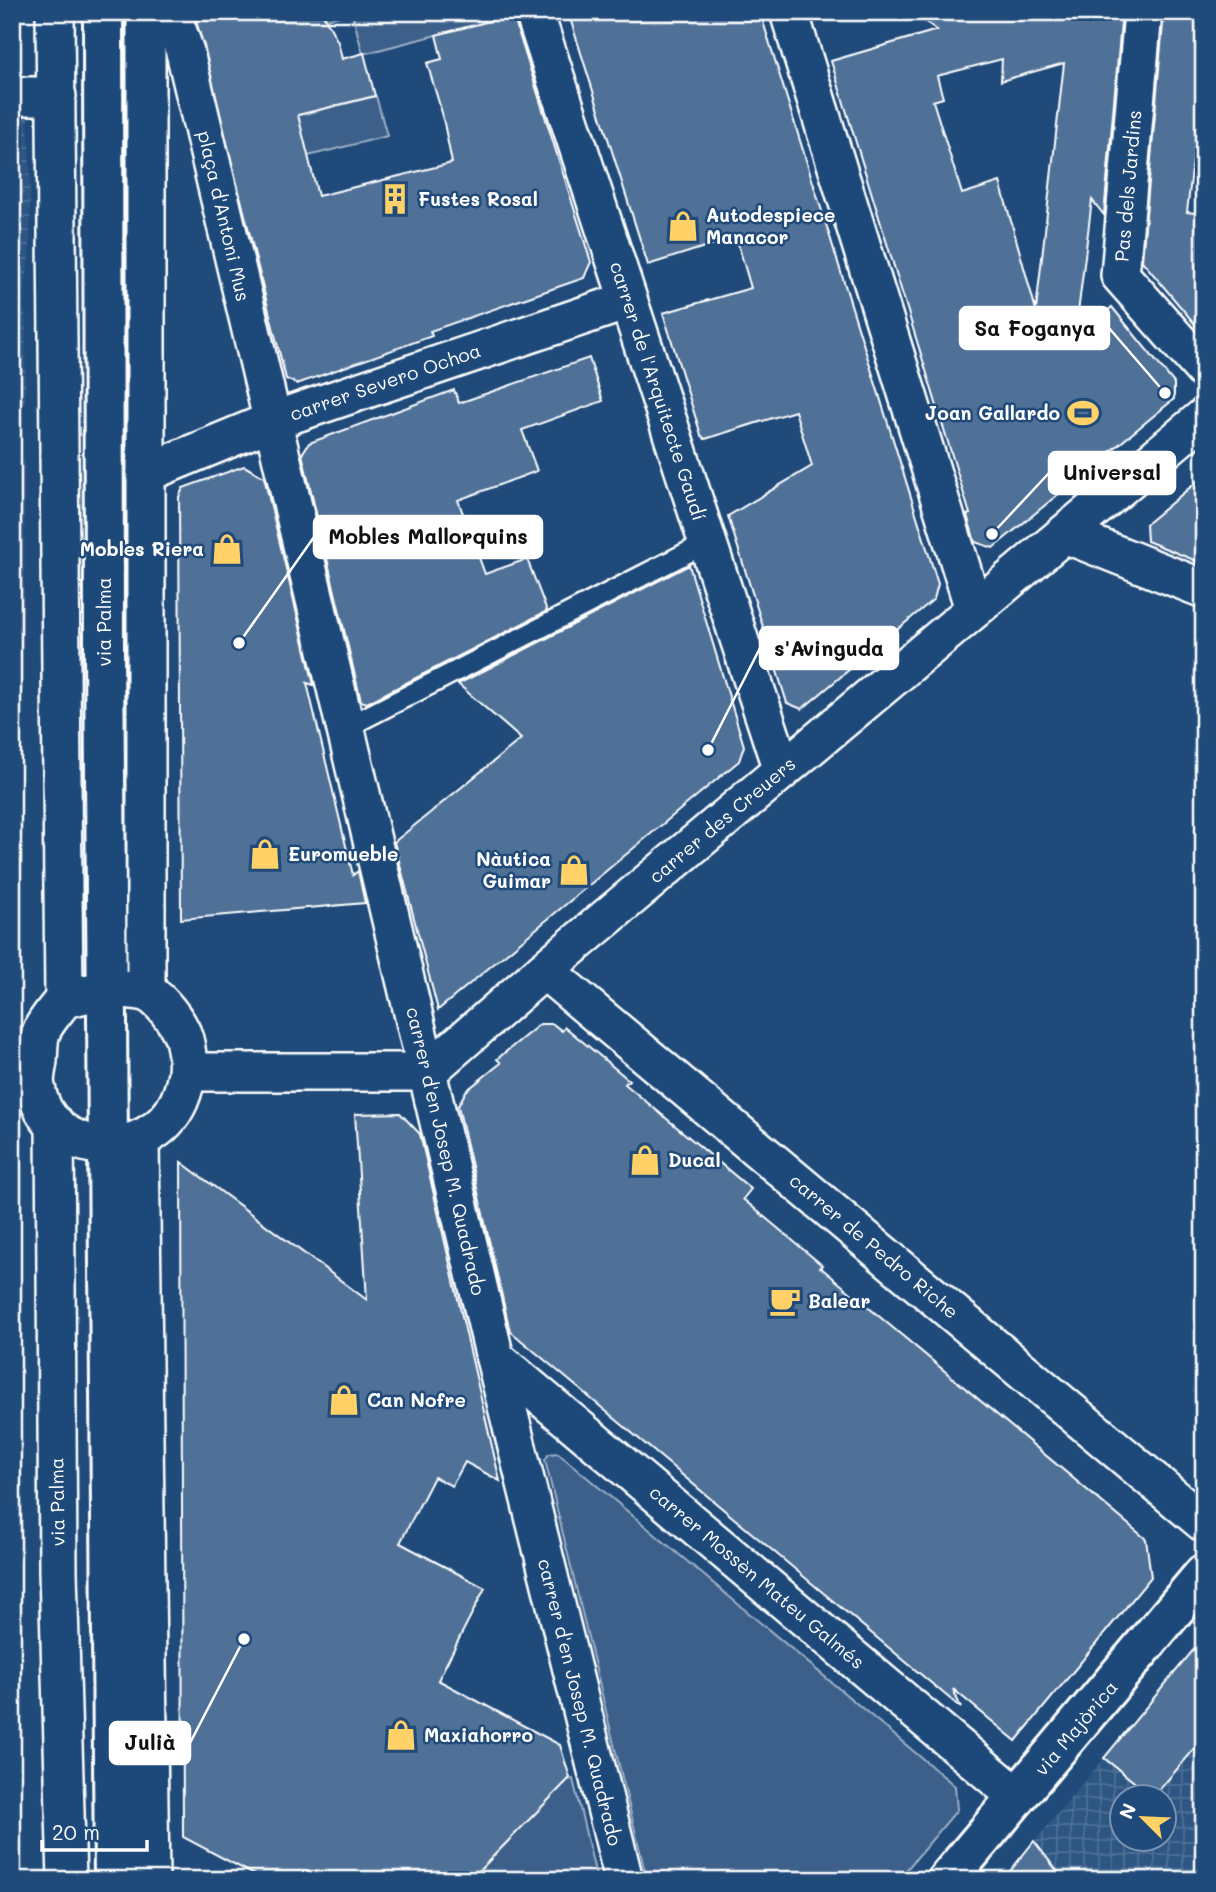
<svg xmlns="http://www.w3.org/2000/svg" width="1216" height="1892" viewBox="0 0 1216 1892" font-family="Mali,sans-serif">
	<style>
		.built { fill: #2e5683 }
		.industrial { fill: url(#industrial-grid); fill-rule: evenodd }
		.grass { fill: #3c618b; stroke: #9eb0c5; stroke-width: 2 }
		.building { fill: #507197; stroke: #fff; stroke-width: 2; fill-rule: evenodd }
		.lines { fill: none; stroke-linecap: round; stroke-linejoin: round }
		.lane-casing { stroke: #fff; stroke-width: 24 }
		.street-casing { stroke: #fff; stroke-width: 42 }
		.secondary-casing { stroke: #fff; stroke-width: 44 }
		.lane { stroke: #1f4a7a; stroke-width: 19 }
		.street { stroke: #1f4a7a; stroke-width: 37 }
		.secondary { stroke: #1f4a7a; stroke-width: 38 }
		.labels { text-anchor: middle; stroke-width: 5; stroke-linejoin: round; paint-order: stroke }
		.street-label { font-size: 19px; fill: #fff; stroke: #1f4a7a }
		.poi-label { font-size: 19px; font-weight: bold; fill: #fff; stroke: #1f4a7a; text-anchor: start }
		.leader { fill: none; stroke: #fff; stroke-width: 2.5 }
		.callout-dot { fill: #fff; stroke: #1f4a7a; stroke-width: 2.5 }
		.callout { fill: #fff; stroke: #fff; stroke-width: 2.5 }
		.callout-label { font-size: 21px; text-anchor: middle; font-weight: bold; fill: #111 }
	</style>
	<defs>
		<pattern id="industrial-grid" width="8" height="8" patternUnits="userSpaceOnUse" patternTransform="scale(1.75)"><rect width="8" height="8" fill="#2e5683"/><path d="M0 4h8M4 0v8" fill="none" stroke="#4d6f96"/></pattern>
	</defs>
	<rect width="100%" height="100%" fill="#1f4a7a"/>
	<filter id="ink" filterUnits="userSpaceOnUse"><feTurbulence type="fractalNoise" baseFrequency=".0143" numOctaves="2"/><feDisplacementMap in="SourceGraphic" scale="14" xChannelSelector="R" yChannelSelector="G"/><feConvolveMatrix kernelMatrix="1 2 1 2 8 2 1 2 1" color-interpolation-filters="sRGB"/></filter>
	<g filter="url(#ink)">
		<path class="built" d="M12 460H25L23 738 12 741Z"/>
		<g class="industrial">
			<path d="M12 116H28L30 164V249L23 306 26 319 25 405 12 404Z"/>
			<path d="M1204 1687V1880H1064L1035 1841 1143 1711ZM1122 1798H1164V1840H1122Z"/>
		</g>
		<g class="grass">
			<path d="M326 12H512L513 15 363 54 352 13 326 19Z"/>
			<path d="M376 96 387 136 233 175 223 134Z"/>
			<path d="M558 1453 955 1786 957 1810 898 1880H647L545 1460 549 1454Z"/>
			<path d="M573 1779 597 1880H470L568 1780Z"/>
		</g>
		<g class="building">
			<path d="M194 12H322L338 42 342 59 364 53 375 96 298 115 318 196 452 163 442 113 427 63 442 59 436 35 513 15 591 262 584 278 430 331 432 336 297 384 286 379Z"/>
			<path d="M568 12H760L938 584 934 599 802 709 787 703 728 516 812 466 795 411 705 439 701 435 663 313 751 288 736 237 648 265Z"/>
			<path d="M912 12H1122L1104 215 1092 200 1075 337 1112 307 1174 383V399L993 548 975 542 967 515 970 514 831 61 937 30ZM1002 59 1001 81 1064 63 1036 310 1000 182 962 194 933 101 943 98 937 76Z"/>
			<path d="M1164 12H1204V69L1187 212 1204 214V335L1142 261Z"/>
			<path d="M589 358 603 401 522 430 537 471 458 500 485 574 527 559 547 611 367 703 361 701 302 454 309 443 454 390 459 403Z"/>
			<path d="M244 466 264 477 314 685 307 683 353 875 358 871 365 903 181 919 179 497 183 488Z"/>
			<path d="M1204 476V564L1147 541 1146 524Z"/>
			<path d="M689 565 744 746 739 761 438 1010 394 842 521 739 458 684Z"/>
			<path d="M540 1024H553L562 1031 565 1027 629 1080 625 1084 751 1189 743 1199 822 1265 820 1267 1146 1539 1151 1577 1016 1741 953 1689 961 1708 510 1331 458 1106 466 1091 501 1063 497 1059Z"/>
			<path d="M400 1113 420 1134 500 1481 465 1462 452 1486 434 1477 400 1543 485 1588 438 1680 560 1745 570 1778 470 1880H264L183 1837 181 1162 367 1300 355 1114Z"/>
			<path d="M1204 1637V1738L1153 1797 1104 1758Z"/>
			<path d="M1034 1841 1064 1880H1003Z"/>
		</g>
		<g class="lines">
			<defs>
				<path id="lane" d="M345 728 708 542"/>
				<g id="street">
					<path d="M55 12 64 999"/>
					<path d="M171 12 185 52 495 1358 624 1880"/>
					<path d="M534 12 782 770"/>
					<path d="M789 12 974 609"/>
					<path d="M1143 12 1120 275 1204 370"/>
					<path d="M12 96H57"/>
					<path d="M146 473 272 421 627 301"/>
					<path d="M1065 534 1204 589"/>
					<path d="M544 970 1204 1523"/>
					<path d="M107 989C119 989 133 989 144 992 159 995 180 1025 184 1039 190 1062 188 1080 179 1101 151 1164 47 1160 36 1087 34 1079 37 1069 38 1061 39 1051 38 1038 42 1030 47 1019 57 1009 64 999Z"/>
					<path d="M146 992V12"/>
					<path d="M188 1072H427L544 970 1204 417"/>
					<path d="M55 1124 58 1572 67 1880"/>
					<path d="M140 1141 150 1880"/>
					<path d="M495 1358 1018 1797"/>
				</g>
				<g id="secondary">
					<path d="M103 12 104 652 114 1880"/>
					<path d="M947 1880 1204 1574"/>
				</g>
			</defs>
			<use href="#lane" class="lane-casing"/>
			<use href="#street" class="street-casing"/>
			<use href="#secondary" class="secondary-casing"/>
			<use href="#lane" class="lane"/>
			<use href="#street" class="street"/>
			<use href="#secondary" class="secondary"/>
		</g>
	</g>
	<defs>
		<symbol id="building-bare" viewBox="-9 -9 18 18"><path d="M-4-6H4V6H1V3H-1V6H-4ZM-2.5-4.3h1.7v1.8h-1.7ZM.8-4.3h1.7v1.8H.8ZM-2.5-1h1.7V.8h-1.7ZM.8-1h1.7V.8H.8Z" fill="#ffd166" stroke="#1f4a7a" stroke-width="2.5" paint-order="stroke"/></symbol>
		<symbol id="shop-bare" viewBox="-9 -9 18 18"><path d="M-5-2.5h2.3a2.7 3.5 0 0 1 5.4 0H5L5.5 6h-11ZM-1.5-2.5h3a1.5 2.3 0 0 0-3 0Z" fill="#ffd166" stroke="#1f4a7a" stroke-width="2.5" paint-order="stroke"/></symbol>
		<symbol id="stadium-bare" viewBox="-9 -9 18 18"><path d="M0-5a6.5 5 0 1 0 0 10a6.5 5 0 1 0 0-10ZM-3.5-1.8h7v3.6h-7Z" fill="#ffd166" stroke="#1f4a7a" stroke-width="2.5" paint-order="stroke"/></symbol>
		<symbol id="cafe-bare" viewBox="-9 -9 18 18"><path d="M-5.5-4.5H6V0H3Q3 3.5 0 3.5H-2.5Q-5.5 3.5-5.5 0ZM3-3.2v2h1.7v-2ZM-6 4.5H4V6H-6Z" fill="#ffd166" stroke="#1f4a7a" stroke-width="2.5" paint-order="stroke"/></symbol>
	</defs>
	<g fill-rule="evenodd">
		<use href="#building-bare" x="373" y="177" width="44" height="44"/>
		<use href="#shop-bare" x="661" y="204" width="44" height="44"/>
		<use href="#stadium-bare" x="1061" y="391" width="44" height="44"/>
		<use href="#shop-bare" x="205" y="527" width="44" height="44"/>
		<use href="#shop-bare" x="243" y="832" width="44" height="44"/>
		<use href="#shop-bare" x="552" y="848" width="44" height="44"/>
		<use href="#shop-bare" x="623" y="1138" width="44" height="44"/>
		<use href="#cafe-bare" x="763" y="1279" width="44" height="44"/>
		<use href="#shop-bare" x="322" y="1378" width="44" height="44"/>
		<use href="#shop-bare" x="379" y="1713" width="44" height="44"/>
	</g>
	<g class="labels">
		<g class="street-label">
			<text transform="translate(1128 186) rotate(-85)" y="7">Pas dels Jardins</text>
			<text transform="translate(224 216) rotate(77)" y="7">plaça d'Antoni Mus</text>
			<text transform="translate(385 382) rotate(-19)" y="7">carrer Severo Ochoa</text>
			<text transform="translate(658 391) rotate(72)" y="7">carrer de l'Arquitecte Gaudí</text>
			<text transform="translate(104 622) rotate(-90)" y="7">via Palma</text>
			<text transform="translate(722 820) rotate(-40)" y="7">carrer des Creuers</text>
			<text transform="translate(446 1151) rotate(77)" y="7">carrer d'en Josep M. Quadrado</text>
			<text transform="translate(874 1246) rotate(40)" y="7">carrer de Pedro Riche</text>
			<text transform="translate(57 1502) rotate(-91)" y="7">via Palma</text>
			<text transform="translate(757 1577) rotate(40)" y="7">carrer Mossèn Mateu Galmés</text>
			<text transform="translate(580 1702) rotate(76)" y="7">carrer d'en Josep M. Quadrado</text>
			<text transform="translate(1076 1728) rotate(-50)" y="7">via Majòrica</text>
		</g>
		<g class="poi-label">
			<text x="418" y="206">Fustes Rosal</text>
			<text x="706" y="222">Autodespiece<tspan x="706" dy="22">Manacor</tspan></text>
			<text x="1060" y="420" text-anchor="end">Joan Gallardo</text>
			<text x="204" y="556" text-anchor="end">Mobles Riera</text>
			<text x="288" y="861">Euromueble</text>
			<text x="551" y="866" text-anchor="end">Nàutica<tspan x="551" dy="22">Guimar</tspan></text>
			<text x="668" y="1167">Ducal</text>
			<text x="808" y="1308">Balear</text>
			<text x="367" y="1407">Can Nofre</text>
			<text x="424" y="1742">Maxiahorro</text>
		</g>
	</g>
	<path class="leader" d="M1165 393L1109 328M992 534L1049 473M239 643L314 537M708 750L760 648M244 1639L190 1743"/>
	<g class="callout-dot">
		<circle cx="1165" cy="393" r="7"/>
		<circle cx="992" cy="534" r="7"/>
		<circle cx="239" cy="643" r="7"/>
		<circle cx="708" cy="750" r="7"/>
		<circle cx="244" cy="1639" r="7"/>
	</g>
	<g class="callout">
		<rect x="960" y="307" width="149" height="42" rx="7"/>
		<rect x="1049" y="452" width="126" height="42" rx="7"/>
		<rect x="314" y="516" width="228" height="42" rx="7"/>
		<rect x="760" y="627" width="138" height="42" rx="7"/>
		<rect x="110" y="1722" width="80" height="42" rx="7"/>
	</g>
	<g class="callout-label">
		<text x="1035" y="336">Sa Foganya</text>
		<text x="1112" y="480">Universal</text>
		<text x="428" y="544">Mobles Mallorquins</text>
		<text x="829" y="656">s'Avinguda</text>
		<text x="150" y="1750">Julià</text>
	</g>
	<rect width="1216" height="1892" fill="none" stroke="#1f4a7a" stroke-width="42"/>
	<rect x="21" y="21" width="1174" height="1850" fill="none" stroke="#fff" stroke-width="2.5" filter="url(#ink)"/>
	<g transform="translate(1143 1818) rotate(294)"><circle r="33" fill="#1f4a7a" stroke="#7992af" stroke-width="2"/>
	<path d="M0-5L12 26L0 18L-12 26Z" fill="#ffd166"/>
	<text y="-10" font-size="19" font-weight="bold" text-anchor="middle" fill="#ffffff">N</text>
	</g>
	<path d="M42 1840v10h105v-10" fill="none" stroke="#ffffff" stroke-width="3.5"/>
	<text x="52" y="1840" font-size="21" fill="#ffffff" stroke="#1f4a7a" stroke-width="5" paint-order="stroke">20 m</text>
</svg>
